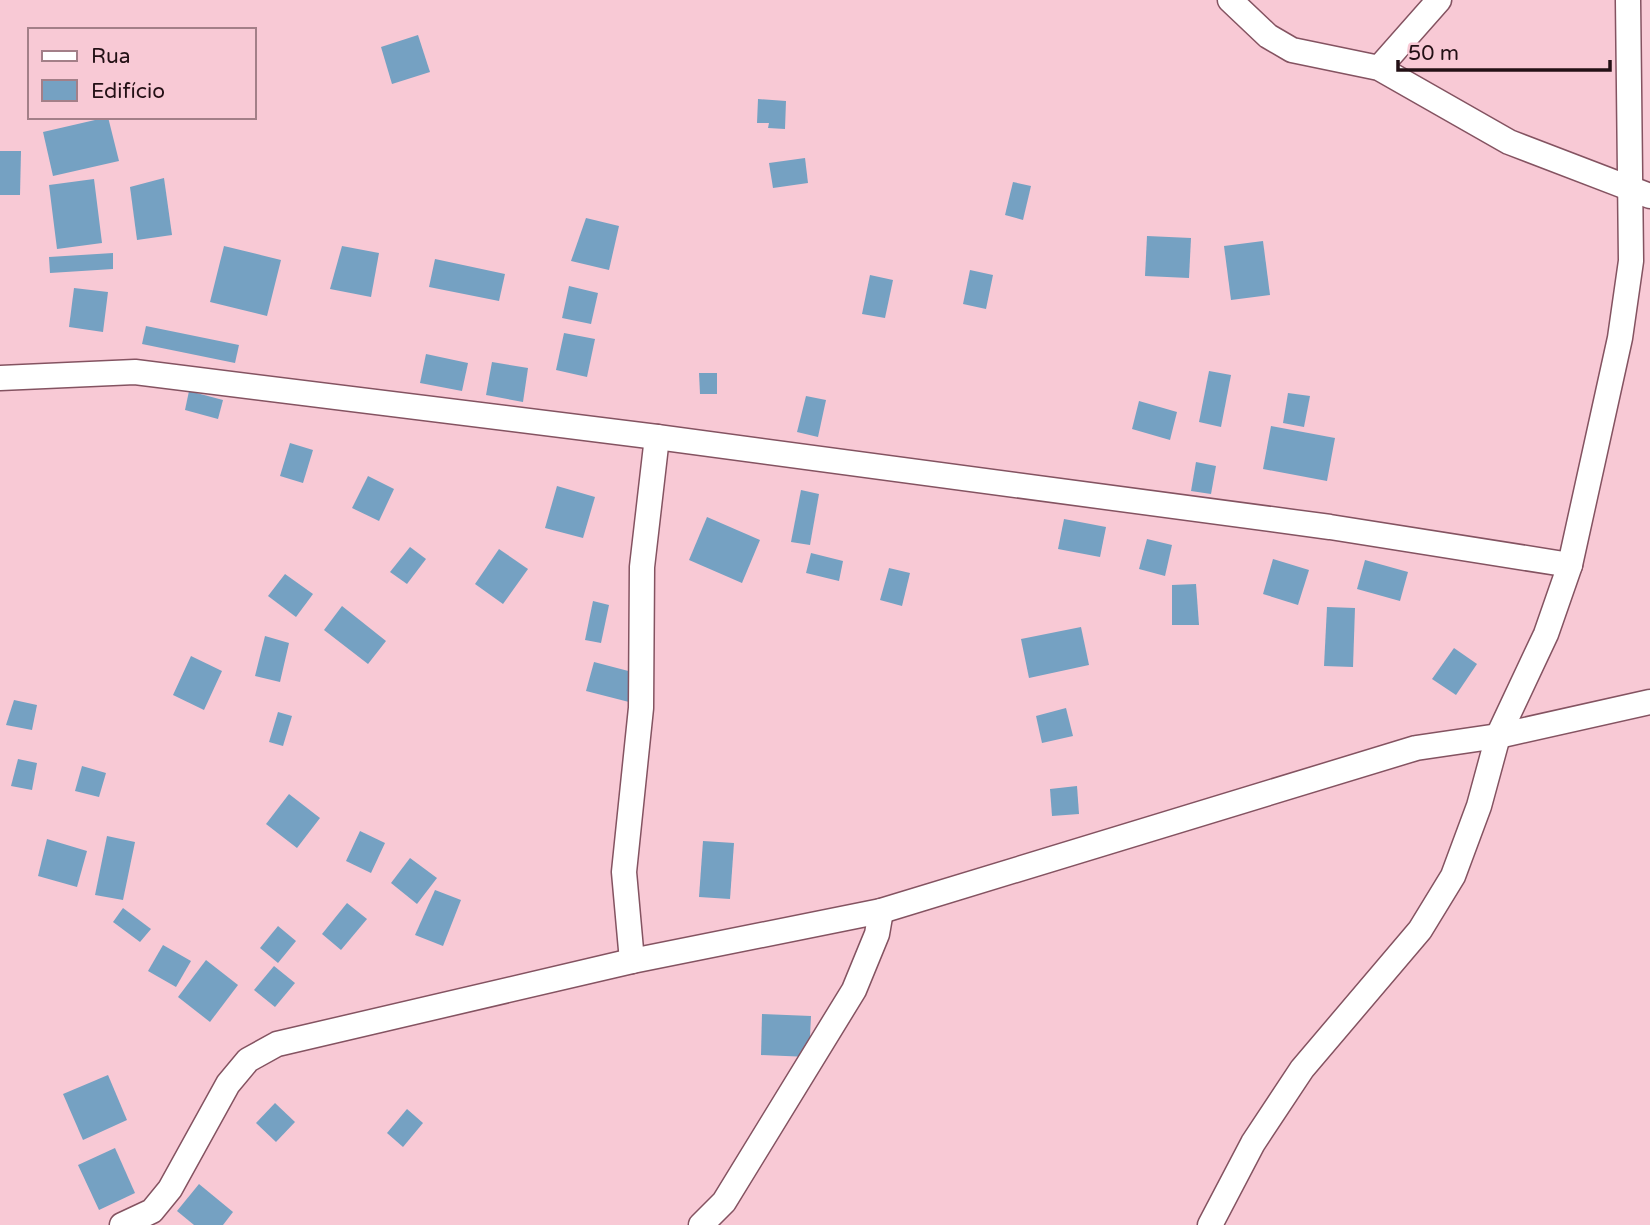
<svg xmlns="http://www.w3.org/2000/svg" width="1650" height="1225" viewBox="0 0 1650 1225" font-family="'Varela Round',sans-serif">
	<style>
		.building { fill: #75a1c2 }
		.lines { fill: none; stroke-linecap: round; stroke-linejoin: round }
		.minor-casing { stroke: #845361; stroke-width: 27 }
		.minor { stroke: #fff; stroke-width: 24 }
	</style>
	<rect width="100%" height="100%" fill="#f8c9d5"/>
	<g class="building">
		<path d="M418 35 430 72 392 84 381 47Z"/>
		<path d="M758 99 786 101 785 129 768 128 769 123H757Z"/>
		<path d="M108 117 119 161 53 176 43 132Z"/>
		<path d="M0 151H21L20 195H0Z"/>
		<path d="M805 158 808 183 773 188 769 163Z"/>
		<path d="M164 178 172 235 137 240 130 187Z"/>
		<path d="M94 179 102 243 57 249 49 185Z"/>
		<path d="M1013 182 1031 186 1023 220 1005 215Z"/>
		<path d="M586 218 619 226 609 270 571 261Z"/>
		<path d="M1147 236 1191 238 1189 278 1145 276Z"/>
		<path d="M1263 241 1270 295 1231 300 1224 246Z"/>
		<path d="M224 246 281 260 267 316 210 302Z"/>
		<path d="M342 246 379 253 371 297 330 289Z"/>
		<path d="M113 253V269L50 273 49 257Z"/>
		<path d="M435 259 505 274 499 301 429 287Z"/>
		<path d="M970 270 993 275 986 309 963 304Z"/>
		<path d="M870 275 893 280 885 318 862 314Z"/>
		<path d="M569 286 598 293 591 324 562 318Z"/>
		<path d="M74 288 108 292 103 332 69 327Z"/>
		<path d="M146 326 239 345 235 363 142 344Z"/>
		<path d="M564 333 595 339 587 377 556 370Z"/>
		<path d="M426 354 468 363 462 391 420 383Z"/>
		<path d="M492 362 528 368 523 402 486 395Z"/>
		<path d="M1209 371 1231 375 1221 427 1199 422Z"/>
		<path d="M699 373H717V394H700Z"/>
		<path d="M189 391 223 400 218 419 185 410Z"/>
		<path d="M1288 393 1310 396 1304 427 1283 423Z"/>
		<path d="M806 396 826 400 818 437 797 432Z"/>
		<path d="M1139 401 1177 412 1170 440 1132 429Z"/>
		<path d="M1271 426 1335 438 1327 481 1263 469Z"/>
		<path d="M290 443 313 450 303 483 280 476Z"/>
		<path d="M1196 462 1216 466 1211 494 1191 491Z"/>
		<path d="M368 476 394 489 379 521 352 508Z"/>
		<path d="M557 486 595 497 583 538 545 528Z"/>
		<path d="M801 490 819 494 810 545 791 542Z"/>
		<path d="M707 517 760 540 742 583 689 560Z"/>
		<path d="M1064 519 1106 527 1100 557 1058 549Z"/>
		<path d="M1147 539 1172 545 1165 576 1139 569Z"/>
		<path d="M410 547 426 559 407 584 390 572Z"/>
		<path d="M499 549 528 569 503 604 475 584Z"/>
		<path d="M811 553 843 561 839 581 806 573Z"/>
		<path d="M1273 559 1309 570 1298 605 1263 594Z"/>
		<path d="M1365 560 1408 572 1400 601 1357 589Z"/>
		<path d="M889 568 910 573 902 606 880 600Z"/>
		<path d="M285 574 313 594 296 617 268 596Z"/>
		<path d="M1196 584 1199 625H1172V585Z"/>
		<path d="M593 601 609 605 601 643 585 640Z"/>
		<path d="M342 606 386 641 368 664 324 630Z"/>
		<path d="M1327 607 1355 608 1353 667 1324 666Z"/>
		<path d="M1081 627 1089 665 1029 678 1021 639Z"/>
		<path d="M265 636 289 643 280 682 255 676Z"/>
		<path d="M1454 648 1477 664 1456 695 1432 679Z"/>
		<path d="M191 656 222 671 204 710 173 695Z"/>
		<path d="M594 662 636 673 629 702 586 691Z"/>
		<path d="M14 700 37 705 32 730 6 725Z"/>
		<path d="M1066 708 1073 736 1042 743 1036 716Z"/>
		<path d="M278 712 292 716 283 746 269 742Z"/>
		<path d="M18 759 37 763 32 790 11 786Z"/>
		<path d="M82 766 106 773 99 797 75 791Z"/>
		<path d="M1077 786 1079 814 1052 816 1050 789Z"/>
		<path d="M289 794 320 818 297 848 266 824Z"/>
		<path d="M360 831 385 843 371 873 346 861Z"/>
		<path d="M107 836 135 842 123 900 95 895Z"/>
		<path d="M47 839 87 851 77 887 38 876Z"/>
		<path d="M703 841 734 843 730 899 699 897Z"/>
		<path d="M410 858 437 878 417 904 391 883Z"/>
		<path d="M435 890 461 900 443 946 415 935Z"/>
		<path d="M347 903 367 919 341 950 322 934Z"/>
		<path d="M123 908 151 929 140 942 113 922Z"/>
		<path d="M278 926 296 941 278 963 260 948Z"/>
		<path d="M163 945 191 961 176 987 148 971Z"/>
		<path d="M206 960 238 985 210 1022 178 997Z"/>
		<path d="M274 966 295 983 275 1007 254 990Z"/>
		<path d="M762 1014 811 1016 809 1057 761 1055Z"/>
		<path d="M108 1075 127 1120 83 1140 63 1094Z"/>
		<path d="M275 1103 295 1122 276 1142 256 1123Z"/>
		<path d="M407 1109 423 1123 403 1147 387 1133Z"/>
		<path d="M115 1148 135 1193 99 1210 78 1165Z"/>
		<path d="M199 1184 233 1212 223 1225H194L177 1211Z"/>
	</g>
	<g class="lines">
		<defs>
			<g id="minor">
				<path d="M1230 0 1268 36 1292 50 1379 68 1509 142 1650 196"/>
				<path d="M1379 68 1439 0"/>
				<path d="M0 378 135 372 657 437 1330 527 1570 565"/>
				<path d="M632 961 624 872 641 708 642 567 657 437"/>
				<path d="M122 1225 152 1211 170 1189 228 1084 248 1060 277 1044 632 961 881 911 1416 748 1498 736 1650 702"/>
				<path d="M701 1225 724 1202 854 990 877 934 881 911"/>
				<path d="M1210 1225 1253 1143 1302 1069 1420 930 1453 876 1479 806 1498 736 1546 634 1570 565 1620 338 1631 261 1628 0"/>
			</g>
		</defs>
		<use href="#minor" class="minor-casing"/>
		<use href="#minor" class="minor"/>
	</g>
	<rect x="28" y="28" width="228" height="91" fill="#f8c9d5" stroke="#a37f88" stroke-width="2"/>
	<rect x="42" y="51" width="35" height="10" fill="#ffffff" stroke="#a37f88" stroke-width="2"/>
	<text x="91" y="63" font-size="21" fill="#231015">Rua</text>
	<rect x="42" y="80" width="35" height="21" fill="#75a1c2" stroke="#a37f88" stroke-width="2"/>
	<text x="91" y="98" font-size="21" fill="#231015">Edifício</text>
	<path d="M1398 60v10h212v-10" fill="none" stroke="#231015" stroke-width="3.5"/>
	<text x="1408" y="60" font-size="21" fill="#231015" stroke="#f8c9d5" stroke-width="5" paint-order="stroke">50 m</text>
</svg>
